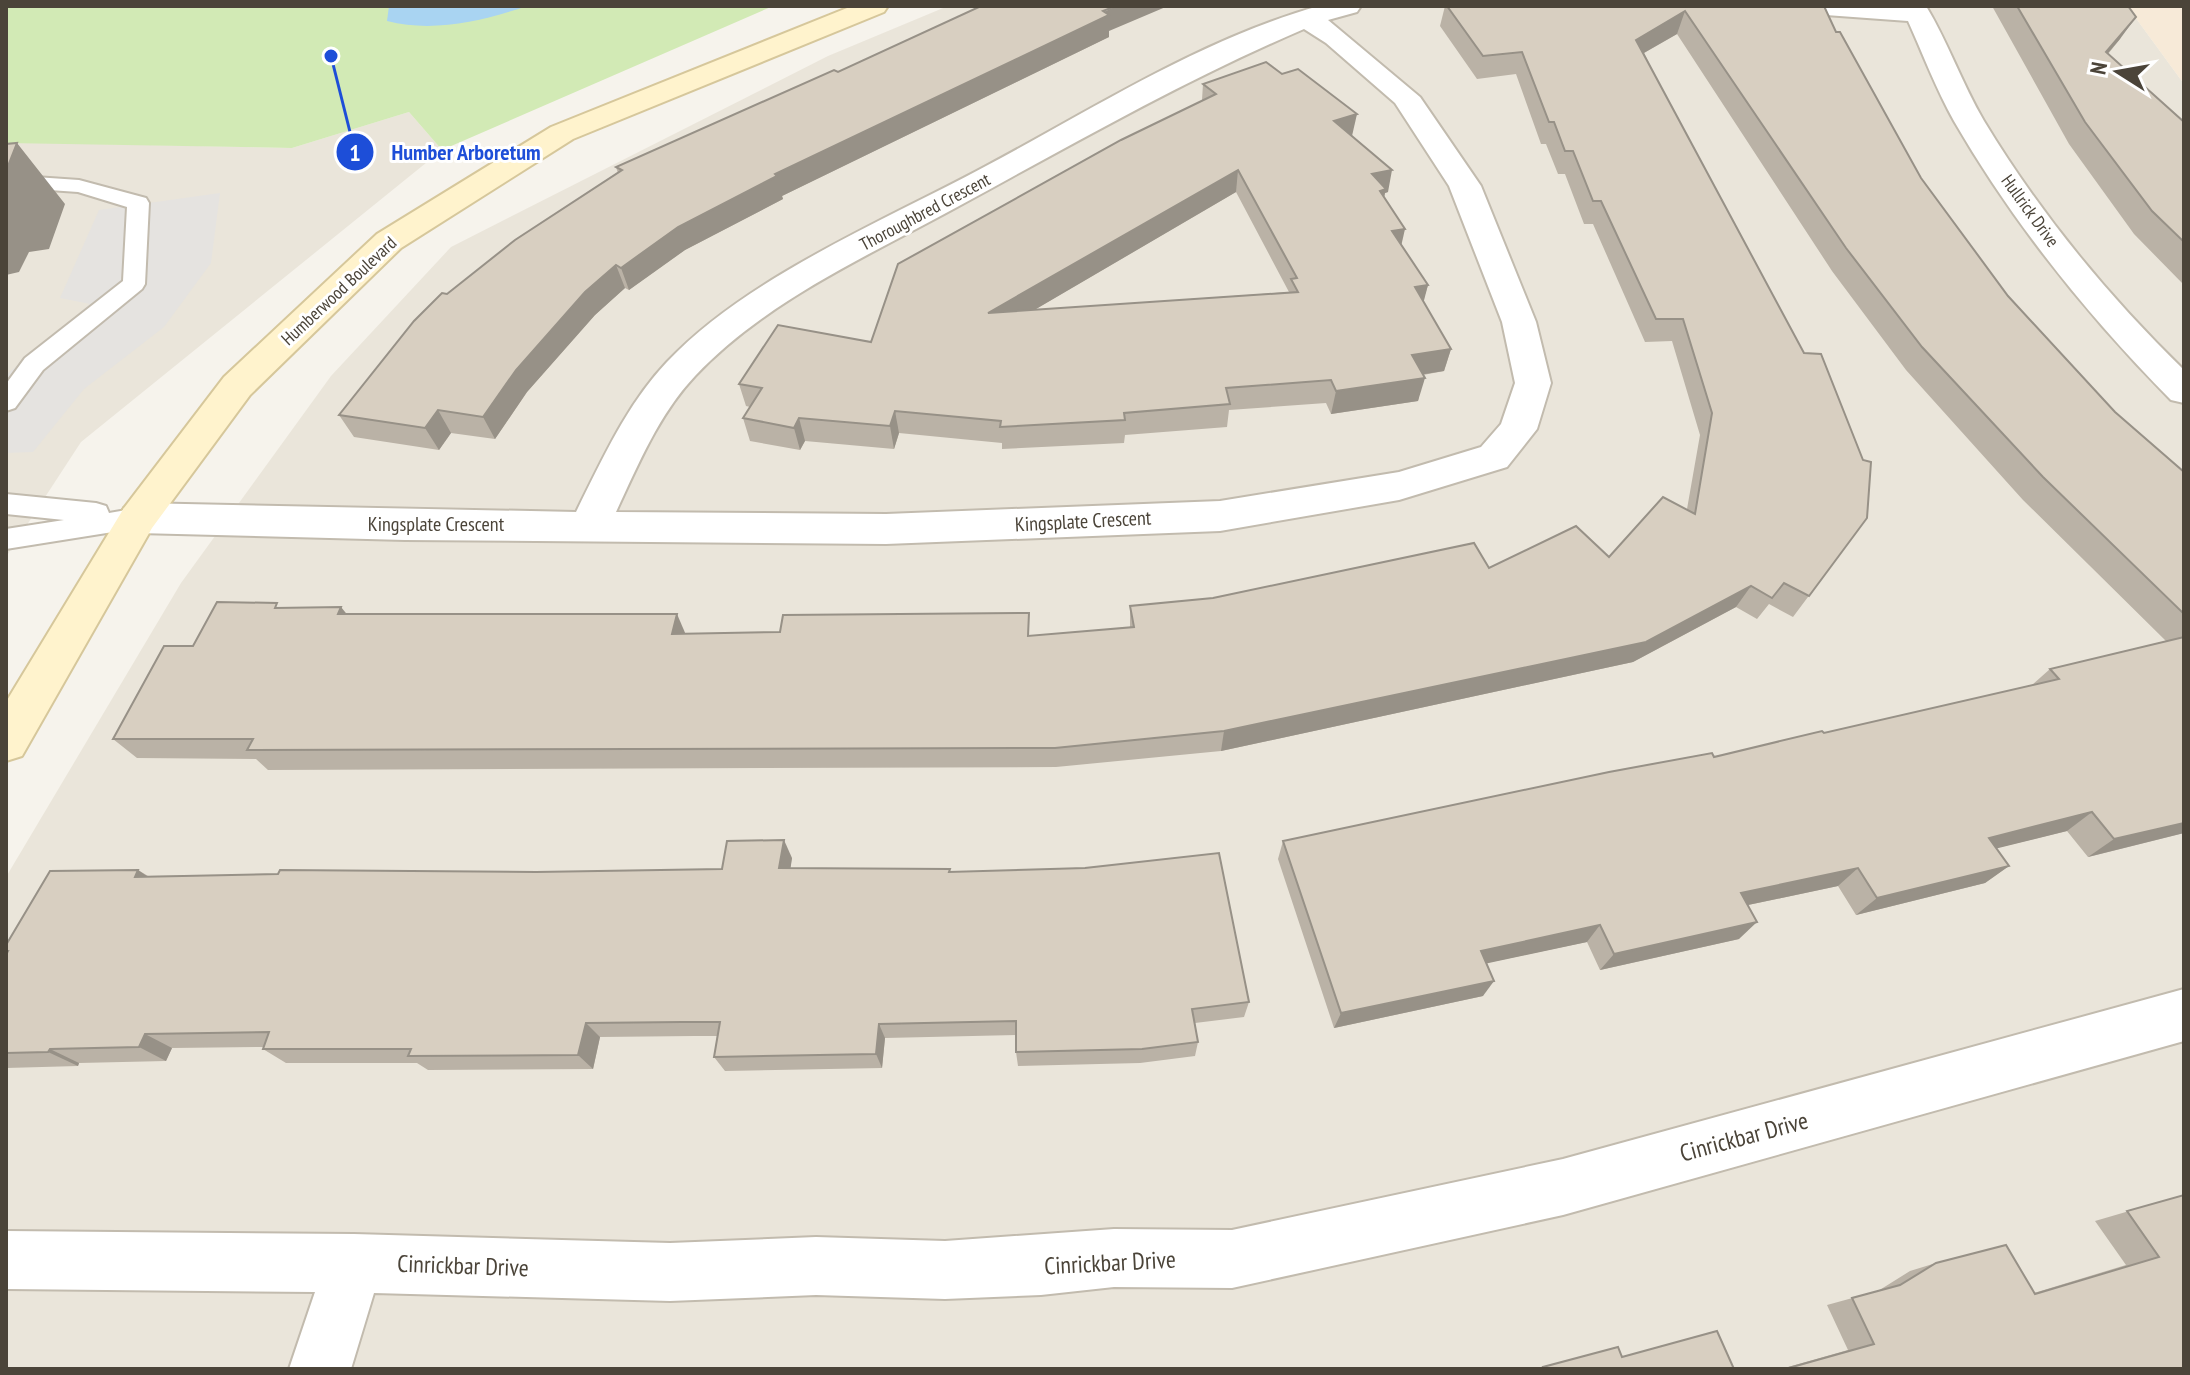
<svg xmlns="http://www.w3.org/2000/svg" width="2190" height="1375" viewBox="0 0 2190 1375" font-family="'PT Sans Narrow',sans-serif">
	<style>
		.residential { fill: #eae5da }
		.commercial { fill: #f7ead8 }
		.green { fill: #d2eab5 }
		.parking { fill: #e5e3e0 }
		.water { fill: #a9d4f2 }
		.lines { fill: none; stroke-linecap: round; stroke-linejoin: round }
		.lane-casing { stroke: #c2bbae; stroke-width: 4 }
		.street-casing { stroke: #c2bbae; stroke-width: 4 }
		.secondary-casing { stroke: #d6c79b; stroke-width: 4 }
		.lane { fill: #fff; fill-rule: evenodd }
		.street { fill: #fff; fill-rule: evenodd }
		.secondary { fill: #fff3cd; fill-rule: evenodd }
		.wall { fill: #bab2a6; fill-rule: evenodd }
		.shaded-wall { fill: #979187 }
		.building { fill: #d8cfc1; stroke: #979187; stroke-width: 2; fill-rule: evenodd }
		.labels { text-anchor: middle; stroke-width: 6; stroke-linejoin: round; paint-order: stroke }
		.far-street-label { font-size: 18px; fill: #4b4439; stroke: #fff }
		.street-label { font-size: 20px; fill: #4b4439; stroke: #fff }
		.near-street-label { font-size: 24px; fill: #4b4439; stroke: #fff }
		.leader { fill: none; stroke: #1d4ed8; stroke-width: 3 }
		.callout-dot { fill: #1d4ed8; stroke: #fff; stroke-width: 3 }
		.mark-label { font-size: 24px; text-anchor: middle; font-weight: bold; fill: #fff }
		.callout-label { font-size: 22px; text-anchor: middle; font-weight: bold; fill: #1d4ed8; stroke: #fff; stroke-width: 6; stroke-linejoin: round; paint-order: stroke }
	</style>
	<rect width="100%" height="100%" fill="#f6f3ec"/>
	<g class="residential">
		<path d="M948 6H2127L2184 84V1369H6V877L181 583 331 376 451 247 828 56Z"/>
		<path d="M409 112 442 150 81 442 6 557V142L292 148Z"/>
	</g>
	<path class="commercial" d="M2127 6H2184V84Z"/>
	<path class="green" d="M6 6H773L442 150 409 112 292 148 6 143Z"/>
	<path class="parking" d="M220 193 211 263 164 327 84 389 33 452 6 453V375L90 304 60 298 99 210Z"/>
	<path class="water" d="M389 6H527C483 21 433 33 387 21Z"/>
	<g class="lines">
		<defs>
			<g id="lane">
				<path d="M6 175 79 180 146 198 149 203 145 284 142 289 43 370 15 408 6 411V384L25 358 123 281 127 207 78 192 6 187Z"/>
				<path d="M6 494 96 503 106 506 109 513 138 508 148 511 152 518 148 525 138 528 6 549V529L64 520 6 514Z"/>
			</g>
			<g id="street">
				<path d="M1319 6H1361L1357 12 1328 20 1420 97 1481 186 1536 322 1551 383 1537 429 1507 467 1399 500 1220 531 886 544 405 540 138 533 124 528 118 518 124 508 138 503 576 512C602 460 627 404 667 362 747 277 884 221 986 166 1093 109 1201 39 1319 6ZM1304 29 1326 43 1395 103 1449 186 1502 322 1515 383 1501 424 1481 447 1399 472 1220 501 886 514 616 512C638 465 659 414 695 376 767 300 868 256 959 206 1073 144 1185 80 1304 29Z"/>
				<path d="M1799 6H1926C1948 42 1962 84 1984 121 2039 212 2108 296 2184 370V403L2171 400C2088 316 2013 223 1954 121 1936 89 1923 54 1908 21L1812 14 1803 12Z"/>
				<path d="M2184 989V1041L1563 1215 1232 1288 1114 1287 1041 1295 945 1299 816 1295 670 1301 374 1293 351 1369H289L315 1292 6 1289V1231L354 1234 670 1243 816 1237 945 1241 1114 1229 1232 1230 1563 1159Z"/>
			</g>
			<path id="secondary" d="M852 6H888L884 12 573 139 401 248 250 395 152 528 22 756 6 761V702L124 508 224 377 377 234 551 127Z"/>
		</defs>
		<use href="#lane" class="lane-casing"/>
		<use href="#street" class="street-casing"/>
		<use href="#secondary" class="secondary-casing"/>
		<use href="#lane" class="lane"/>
		<use href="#street" class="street"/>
		<use href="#secondary" class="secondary"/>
	</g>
	<g class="wall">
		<path d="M1445 6H1824L1836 32 1921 178 2008 296 2115 412 2184 472V833L2088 857 2067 831 1996 848 2009 866 1985 883 1856 915 1838 886 1748 905 1739 939 1600 970 1587 942 1486 963 1483 996 1334 1028 1278 859 1283 841 1714 757 1824 733 2031 686 2050 669 2166 641 2023 500 1906 370 1832 271 1677 34 1644 53 1867 518 1793 617 1769 604 1757 619 1736 607 1633 662 1221 751 1056 767 268 770 256 759 137 758 113 739 193 646 281 607 347 614 685 633 1030 636 1130 627V606L1213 598 1489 568 1609 557 1687 509 1700 435 1672 341 1645 342 1593 224H1584L1565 174H1558L1546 144H1541L1516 74 1477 79 1440 26Z"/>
		<path d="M1992 6H2128L2120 39 2108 54 2184 122V285L2134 234 2069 144Z"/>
		<path d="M1109 31V37L782 196 783 199 685 250 629 290 625 288 595 315 527 392 495 439 451 433 439 450 354 437 339 415 447 294 618 173 616 167 838 72Z"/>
		<path d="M1203 84 1352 137 1388 192 1385 193 1384 197 1401 245 1428 285 1423 301 1451 349 1444 371 1423 375 1418 401 1331 414 1326 403 1229 410 1227 427 1125 435 1124 443 1002 449V443L899 433 894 449 805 441 800 450 750 441 743 418 750 407 746 406 739 384 871 342 1202 100ZM1236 192 1289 292 1034 310Z"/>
		<path d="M792 858 790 868 951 872 1249 1002 1244 1017 1195 1023 1198 1042 1195 1056 1140 1063 1018 1066 1016 1052V1035L885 1038 882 1068 725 1071 714 1057 717 1036H694L600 1037 593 1069 428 1070 417 1063H286L263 1049 264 1047 172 1048 166 1061 79 1063 78 1066 6 1068V945L138 870 148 876 536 872 722 869Z"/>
		<path d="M2184 1195V1369H1781L1848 1350 1827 1305 1878 1291 1910 1271 1936 1263 2034 1293 2126 1265 2095 1221Z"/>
	</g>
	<g class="shaded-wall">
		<path d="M1116 6H1168L1109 31V37L782 196 783 199 685 250 629 290 621 268 678 227 775 174Z"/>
		<path d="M1685 11 1677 34 1628 62 1636 40Z"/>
		<path d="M2136 17 2120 39 2090 74 2106 52Z"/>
		<path d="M1357 114 1352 136 1334 121Z"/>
		<path d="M17 143 65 204 49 249 29 252 19 272 6 275V171Z"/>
		<path d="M1238 170 1236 192 990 336 988 313Z"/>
		<path d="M1392 170 1388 192 1385 193 1381 212 1372 174Z"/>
		<path d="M1405 229 1400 251 1392 231Z"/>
		<path d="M616 265 625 288 595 315 527 392 495 439 483 417 516 370 585 292Z"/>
		<path d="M1428 285 1422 308 1415 287Z"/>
		<path d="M1451 349 1444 371 1406 377 1412 355Z"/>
		<path d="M1425 378 1418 401 1331 414 1336 391Z"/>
		<path d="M438 410 451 433 439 450 425 428Z"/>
		<path d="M895 411 899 433 894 449 890 426Z"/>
		<path d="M799 418 805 441 800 450 794 428Z"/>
		<path d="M1751 586 1736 607 1633 662 1221 751 1224 731Z"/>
		<path d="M341 607 358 628 338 614Z"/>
		<path d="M677 614 686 635 672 634Z"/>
		<path d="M2092 812 2067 831 1966 856 1989 838Z"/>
		<path d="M2184 823V833L2088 857 2114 839Z"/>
		<path d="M784 840 792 858 788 886 779 868Z"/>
		<path d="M2009 866 1985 883 1856 915 1877 898Z"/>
		<path d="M1858 868 1838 886 1724 910 1741 893Z"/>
		<path d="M138 870 163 887 135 877Z"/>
		<path d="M1757 922 1739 939 1600 970 1614 954Z"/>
		<path d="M1600 925 1587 942 1470 967 1481 951Z"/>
		<path d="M1494 981 1483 996 1334 1028 1341 1013Z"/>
		<path d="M586 1023 600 1037 593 1069 578 1055Z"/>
		<path d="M879 1024 885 1038 882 1068 876 1054Z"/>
		<path d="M145 1034 172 1048 166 1061 139 1047Z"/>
		<path d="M50 1049 79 1063 78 1066 48 1052Z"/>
	</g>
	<g class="building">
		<path d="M981 6H1116L1103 11 1109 15 775 174 777 176 678 227 621 268 616 265 585 292 516 370 483 417 438 410 425 428 339 415 414 321 442 293 447 294 515 240 622 170 616 167 834 70 838 72Z"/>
		<path d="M1447 6H1824L1836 32H1840L1921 178 2008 296 2115 412 2184 472V614L2043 477 1922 347 1846 248 1685 11 1636 40 1804 353 1821 354 1863 460 1871 462 1867 518 1809 596 1784 583 1772 598 1751 586 1646 642 1224 731 1055 748 247 750 253 739H113L164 646H193L217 602 277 603 275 608 341 607 338 614H677L672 634 780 632 783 615 1029 613 1028 636 1134 627 1130 606 1213 598 1474 543 1489 568 1576 526 1609 557 1663 497 1695 514 1712 413 1683 319H1656L1601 201H1593L1573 151H1565L1554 122H1549L1522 52 1483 56Z"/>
		<path d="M2017 6H2128L2136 17 2106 52 2184 122V242L2152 211 2085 122Z"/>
		<path d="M1266 62 1282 74 1298 69 1357 114 1334 121 1392 170 1372 174 1386 189 1380 191 1405 229 1392 231 1428 285 1415 287 1451 349 1412 355 1425 378 1336 391 1331 380 1226 388 1230 404 1124 413 1125 420 1000 427 1001 421 895 411 890 426 799 418 794 428 743 418 762 388 739 384 778 325 871 342 898 264 1121 140 1216 94 1203 84ZM1238 170 1297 278 1291 279 1298 292 988 313Z"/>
		<path d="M17 143 6 171V144Z"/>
		<path d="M2184 637V823L2114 839 2092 812 1989 838 2009 866 1877 898 1858 868 1741 893 1757 922 1614 954 1600 925 1481 951 1494 981 1341 1013 1283 841 1609 772 1712 753 1714 757 1822 731 1824 733 2059 679 2050 669Z"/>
		<path d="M784 840 779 868 950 869 949 872 1085 868 1219 853 1249 1002 1192 1009 1198 1042 1142 1049 1016 1052V1021L879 1024 876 1054 714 1057 720 1022H682L586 1023 578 1055 408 1056 411 1049H263L269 1032 145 1034 139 1047 50 1049 48 1052 6 1053V955L8 951H6V945L50 871 138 870 135 877 278 874 280 870 536 872 722 869 727 841Z"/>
		<path d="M2184 1195V1369H1785L1874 1344 1852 1298 1900 1285 1936 1263 2006 1245 2035 1294 2159 1257 2127 1211Z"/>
		<path d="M1717 1331 1734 1369H1544L1543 1367 1618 1347 1622 1357Z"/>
	</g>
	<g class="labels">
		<g class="far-street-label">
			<text transform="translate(2030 211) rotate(54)" y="6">Hullrick Drive</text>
			<text transform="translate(925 212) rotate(-28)" y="6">Thoroughbred Crescent</text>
			<text transform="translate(339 291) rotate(-43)" y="6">Humberwood Boulevard</text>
		</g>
		<g class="street-label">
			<text transform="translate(1083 521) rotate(-3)" y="7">Kingsplate Crescent</text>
			<text x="436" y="531">Kingsplate Crescent</text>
		</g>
		<g class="near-street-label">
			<text transform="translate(1744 1137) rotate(-15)" y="8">Cinrickbar Drive</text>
			<text transform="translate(1110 1263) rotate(-3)" y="8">Cinrickbar Drive</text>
			<text transform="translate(463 1266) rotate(2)" y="8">Cinrickbar Drive</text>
		</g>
	</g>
	<path class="leader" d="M331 56L355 152"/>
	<g class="callout-dot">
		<circle cx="331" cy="56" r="8"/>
		<circle cx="355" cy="152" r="20"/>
	</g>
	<g class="mark-label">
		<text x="355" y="161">1</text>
	</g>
	<g class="callout-label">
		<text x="466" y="160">Humber Arboretum</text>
	</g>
	<rect width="2190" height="1375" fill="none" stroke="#4b4439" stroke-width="16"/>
	<g transform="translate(2118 72) rotate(281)" stroke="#ffffff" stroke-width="6" paint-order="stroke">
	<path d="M0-6L14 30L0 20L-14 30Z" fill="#4b4439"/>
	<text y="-12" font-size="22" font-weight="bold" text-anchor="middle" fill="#4b4439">N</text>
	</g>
</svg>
